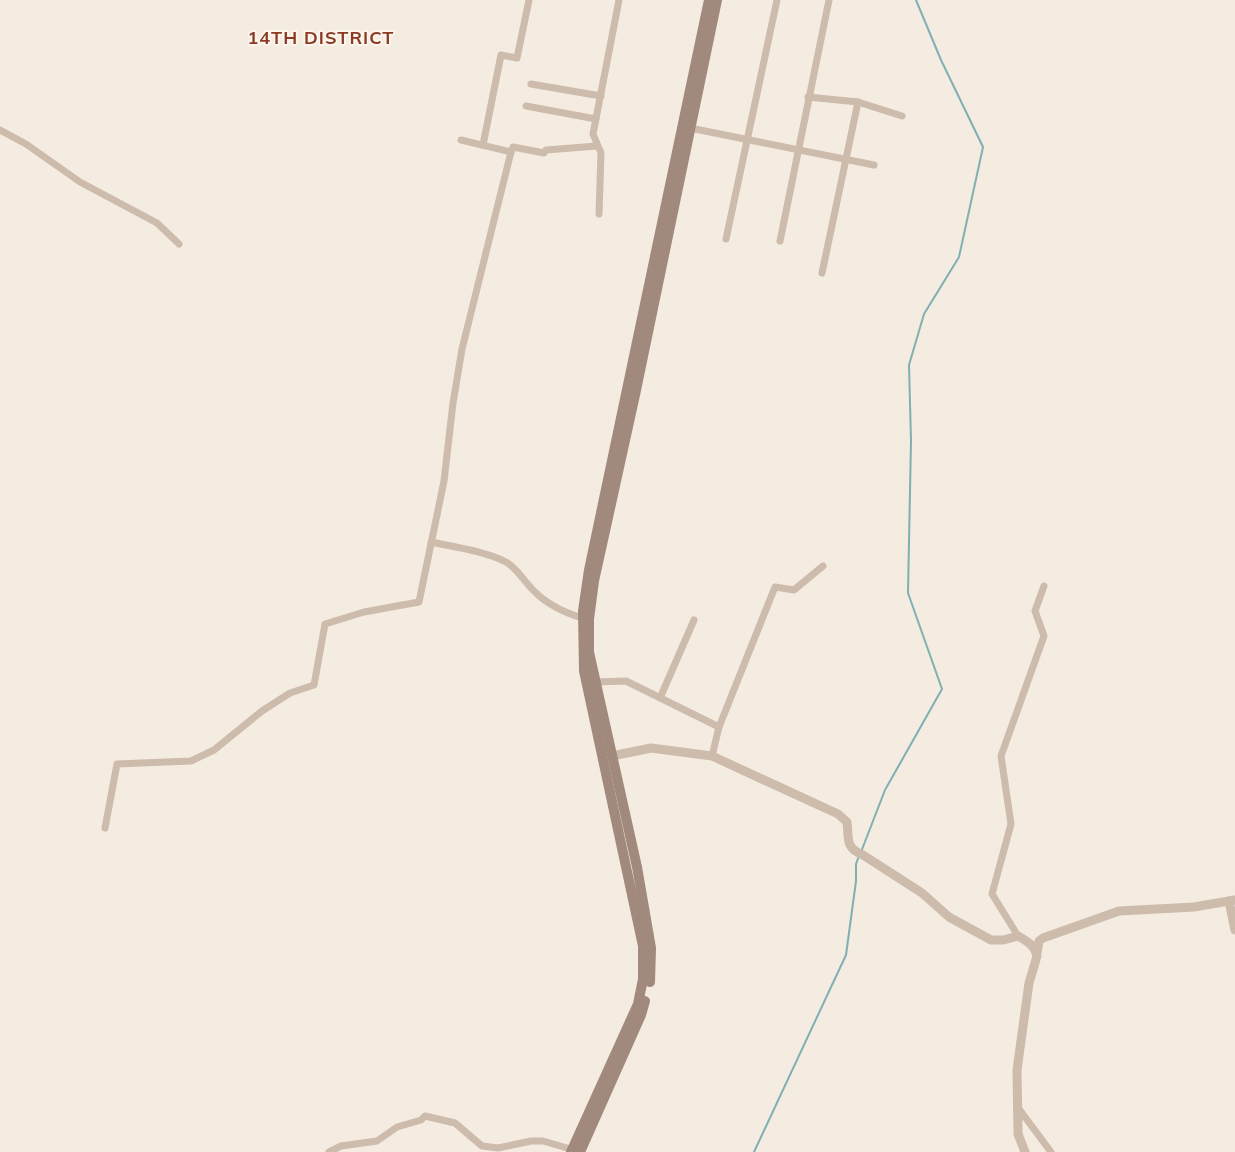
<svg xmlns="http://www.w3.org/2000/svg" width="1235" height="1152" viewBox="0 0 1235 1152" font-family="Mulish,sans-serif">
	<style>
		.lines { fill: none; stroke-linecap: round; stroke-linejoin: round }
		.stream { stroke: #7fb0b2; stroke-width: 2 }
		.minor { stroke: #cdbbac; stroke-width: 7 }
		.tertiary { stroke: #cdbbac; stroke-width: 9 }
		.secondary { stroke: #a18a7d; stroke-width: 10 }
		.labels { text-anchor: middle; stroke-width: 4; stroke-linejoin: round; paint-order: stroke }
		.district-label { font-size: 18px; font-weight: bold; letter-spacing: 1px; fill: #8c3b22; stroke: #fbf5ee }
	</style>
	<rect width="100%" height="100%" fill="#f4ebe1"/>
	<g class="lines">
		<g class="stream">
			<path d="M861 852 885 790 942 689 908 593 911 441 909 365 924 314 959 257 983 147 941 60 916 0"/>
			<path d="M754 1152 846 955 856 881V864L859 856"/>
		</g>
		<g class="minor">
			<path d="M531 84 601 96"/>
			<path d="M808 97 858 102 902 116"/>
			<path d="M526 106 596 119"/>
			<path d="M690 128 874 165"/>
			<path d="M0 130 26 144 80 182 157 223 179 244"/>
			<path d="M461 140 511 152"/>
			<path d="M483 145 501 55 517 58 529 0"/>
			<path d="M599 214 601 153 593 134 619 0"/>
			<path d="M726 239 777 0"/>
			<path d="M780 241 829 0"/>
			<path d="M822 273 858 102"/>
			<path d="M431 542C454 547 485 551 506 562 518 569 525 583 535 592 548 605 566 613 582 618"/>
			<path d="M595 682 626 681 719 727"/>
			<path d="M660 698 694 620"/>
			<path d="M712 756 719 727 775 587 794 590 823 566"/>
			<path d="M105 828 117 764 191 761 214 750 262 711 290 693 314 685 325 624 364 612 419 602 444 481 453 403 462 349 511 152 513 147 544 153 546 150 597 146"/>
			<path d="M1018 936 992 894 1011 824 1001 756 1044 636 1035 611 1044 586"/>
			<path d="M1019 1109 1051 1152"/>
			<path d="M329 1152 341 1146 377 1141 397 1127 421 1120 425 1116 455 1123 482 1146 498 1148 531 1141H543L574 1150"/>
		</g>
		<g class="tertiary">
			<path d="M612 756 651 748 712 756 838 814 847 822C849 839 845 848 863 855L922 893 949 917 991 940H1003L1018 936C1027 941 1035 946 1037 956L1029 983 1017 1070 1018 1134 1025 1152"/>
			<path d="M1229 901 1235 930"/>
			<path d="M1037 953 1039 941 1043 938 1119 911 1194 907 1235 900"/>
		</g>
		<g class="secondary">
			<path d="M650 982 651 948 637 867 589 652V619L594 581 635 395 717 0"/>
			<path d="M571 1152 638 1004 643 979V946L584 671 583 611 589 570 709 0"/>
			<path d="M580 1152 641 1015 645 1001"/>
		</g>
	</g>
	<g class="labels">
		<g class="district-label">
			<text x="321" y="44">14TH DISTRICT</text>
		</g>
	</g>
</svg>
